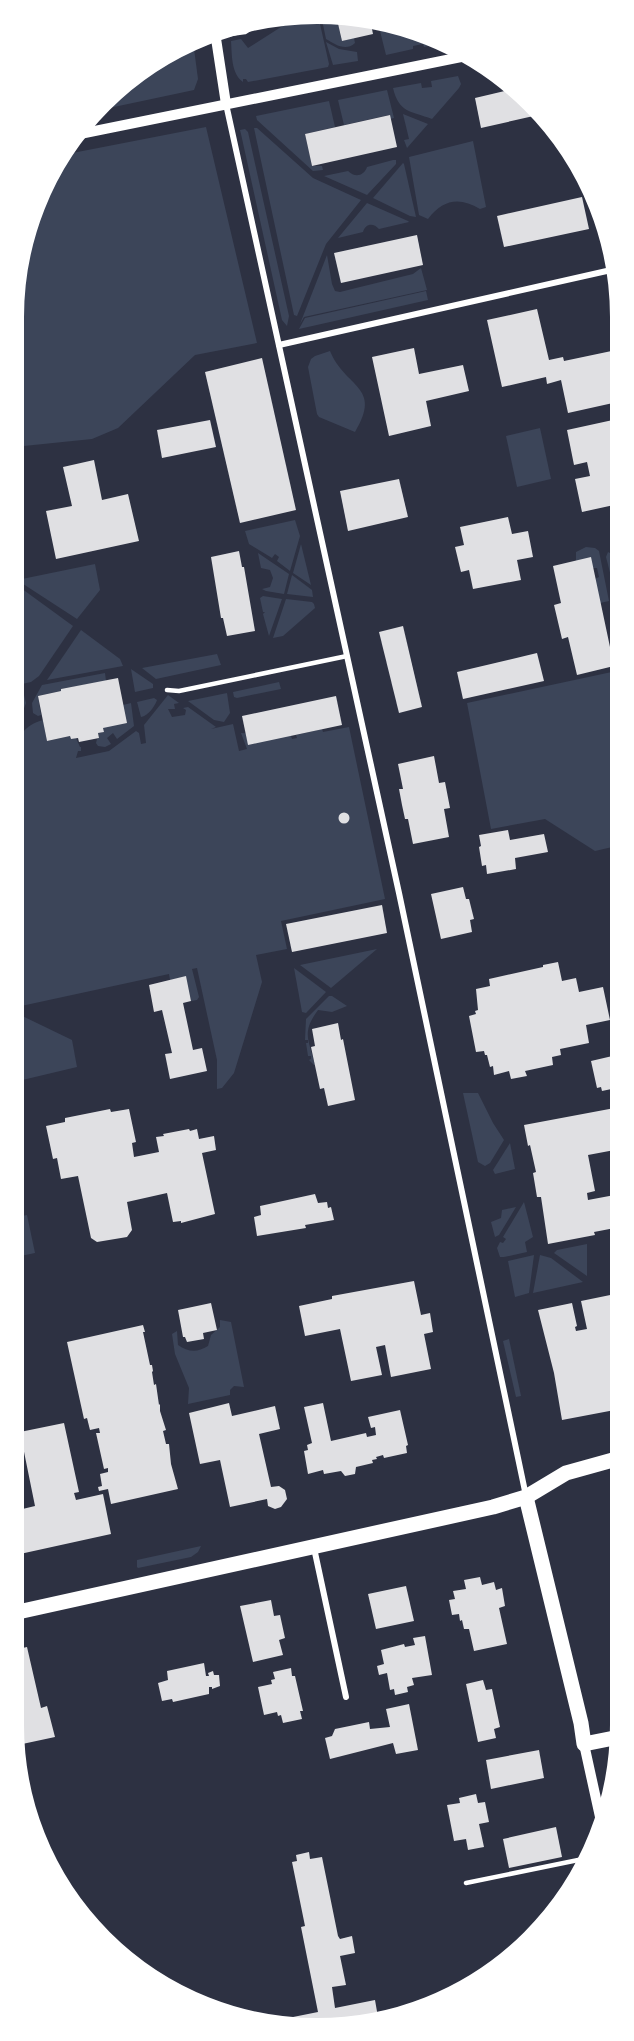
<svg xmlns="http://www.w3.org/2000/svg" width="634" height="2041" viewBox="0 0 634 2041" font-family="'Noto Serif',serif">
	<style>
		.green { fill: #3c4559 }
		.building { fill: #e0e0e3 }
		.lines { fill: none; stroke-linecap: round; stroke-linejoin: round }
		.service { stroke: #fff; stroke-width: 4.5 }
		.minor { stroke: #fff; stroke-width: 6 }
		.tertiary { stroke: #fff; stroke-width: 10 }
		.primary { stroke: #fff; stroke-width: 15 }
		.rim { fill: none; stroke: #fff; stroke-width: 8 }
	</style>
	<rect width="100%" height="100%" fill="#2d3142"/>
	<g class="green">
		<path d="M298 15H318L329 64 328 67 248 82 246 79H243V82C231 74 232 54 231 41L241 39 248 48 281 27Z"/>
		<path d="M321 15H336L342 41 354 38 355 43C345 52 335 44 326 39Z"/>
		<path d="M376 15 445 40V42L424 47 423 44 413 46V49L386 55Z"/>
		<path d="M193 41 198 79 194 90 95 111 146 61Z"/>
		<path d="M326 42 339 49 357 52 358 61 333 65Z"/>
		<path d="M458 76 461 84 459 88 432 119C411 111 399 113 393 88L421 83 422 88 432 87 431 81Z"/>
		<path d="M387 90 394 118 390 119 389 115 344 125 338 100Z"/>
		<path d="M329 101 335 127 305 134 312 166H322L323 170 313 171 257 120 256 116Z"/>
		<path d="M403 114 428 124 407 148 404 140 409 139Z"/>
		<path d="M206 127 257 343 195 355 118 428 92 439 14 447 15 257 57 156Z"/>
		<path d="M254 128H257L313 178 361 200 326 244 297 316 294 315Z"/>
		<path d="M245 129 248 132 289 316 287 326 282 320 241 134 240 130Z"/>
		<path d="M473 141 486 207 480 209C460 197 443 199 428 219L419 215 409 157Z"/>
		<path d="M393 160H396V164L367 195 324 176 348 171C355 178 364 176 367 167Z"/>
		<path d="M403 163 404 164 416 217 410 216 373 198Z"/>
		<path d="M367 203 408 221 409 222 379 229C373 222 365 224 363 232L338 238Z"/>
		<path d="M327 255 332 284 335 291 340 292 356 288 413 274 421 268 427 290 304 317 300 324Z"/>
		<path d="M426 291 428 300 299 329 305 318Z"/>
		<path d="M330 351C345 388 383 386 355 432L319 417 317 414 308 367 311 359 315 356Z"/>
		<path d="M540 428 551 479 517 487 506 436Z"/>
		<path d="M295 520 300 536 290 571 277 561 279 557 275 554 272 558 249 544 245 531Z"/>
		<path d="M301 544 311 585 293 573Z"/>
		<path d="M586 547 595 548 599 551 609 601 600 603 595 579 599 577 597 568H593L576 561V552Z"/>
		<path d="M608 552 622 559V593L618 597 616 596 606 557Z"/>
		<path d="M258 553 289 574 284 594 266 591 262 589 270 587 273 578 270 570 261 568Z"/>
		<path d="M95 564 100 590 77 619 17 580Z"/>
		<path d="M292 575 312 590 313 597 287 594Z"/>
		<path d="M14 583 73 626 39 676 31 682 13 686Z"/>
		<path d="M263 596 282 599 269 636 263 614 265 612H263L260 598Z"/>
		<path d="M286 599 312 602 314 604 315 608 283 636 273 638Z"/>
		<path d="M81 630 120 659 123 666 47 680Z"/>
		<path d="M217 654 221 665 156 679 142 668Z"/>
		<path d="M131 669 153 684V688L135 692Z"/>
		<path d="M621 670V845L595 851 545 819 491 829 467 703Z"/>
		<path d="M105 673 106 681 61 689V691L38 696 41 715 38 716 33 713 32 703 42 685Z"/>
		<path d="M279 682 281 689 237 698 234 697 233 692Z"/>
		<path d="M20 691 24 695 26 703 13 737V692Z"/>
		<path d="M227 693 230 713 224 722 214 720 188 701Z"/>
		<path d="M168 695 179 703 174 704 175 709H168L172 717 185 715 186 710 183 708 188 707 216 727 211 729 233 724 239 751 247 749 241 733 291 736 292 739 297 738 296 735 322 729 323 732 349 727 385 899 281 921 287 949 256 955 262 982 234 1073 222 1088 217 1089V1060L197 968 192 969 199 997 197 1000 191 1001 186 977 170 980 169 974 12 1008 13 753C19 736 24 725 43 720L47 741 70 736 71 739 76 738 80 747H81V751H78L76 758 109 751 136 731 139 733 141 744 146 743 144 725Z"/>
		<path d="M154 698 157 700C155 706 148 716 141 717L137 702Z"/>
		<path d="M131 703 134 726 117 739 113 733 107 738 111 744 105 747 98 746 96 743 97 739 99 738 98 733 104 732 103 728 123 705Z"/>
		<path d="M377 949 331 988 300 965Z"/>
		<path d="M294 968 326 992 306 1013 302 1012Z"/>
		<path d="M329 996H332L347 1006 332 1012 318 1010C301 1033 309 1040 315 1065H314L309 1060 311 1059V1056H308L306 1043H308V1040H305L306 1019Z"/>
		<path d="M12 1011 72 1040 77 1067 14 1082 12 1068Z"/>
		<path d="M463 1093H478L493 1123 504 1140 490 1163 485 1166 478 1162Z"/>
		<path d="M510 1143 515 1169 495 1174 493 1170Z"/>
		<path d="M524 1202 533 1237 525 1242 527 1252 504 1257H500L497 1248 500 1242 503 1243 506 1239 503 1237Z"/>
		<path d="M516 1207 499 1235 495 1237 491 1222 501 1218 502 1210Z"/>
		<path d="M27 1215 35 1253 11 1258V1218Z"/>
		<path d="M587 1244V1276L554 1253 557 1250Z"/>
		<path d="M534 1255 529 1293 515 1297 508 1261Z"/>
		<path d="M540 1255 551 1258 583 1282 533 1293Z"/>
		<path d="M220 1320 231 1322 244 1387 234 1386 230 1390V1395L188 1404 189 1388 175 1354 172 1334 177 1331 178 1345C188 1352 197 1353 208 1346L211 1335 220 1327Z"/>
		<path d="M509 1339 521 1396 516 1397 503 1341Z"/>
		<path d="M201 1546 198 1552 191 1557 138 1568 137 1567V1560Z"/>
	</g>
	<g class="building">
		<path d="M336 15H369L373 34 342 41Z"/>
		<path d="M517 88 547 113 481 128 475 98Z"/>
		<path d="M390 115 397 147 312 166 305 134Z"/>
		<path d="M582 197 589 229 504 247 497 216Z"/>
		<path d="M417 235 423 265 341 283 334 253Z"/>
		<path d="M537 309 549 360 563 357 564 361 621 349 622 401 568 413 561 380 547 384 546 377 502 387 487 320Z"/>
		<path d="M414 348 419 374 463 365 469 391 426 401 431 426 389 436 372 357Z"/>
		<path d="M262 358 296 510 240 523 205 372Z"/>
		<path d="M622 418V511L616 513 614 505 582 512 575 479 590 476 587 462 574 465 567 430Z"/>
		<path d="M210 420 216 447 162 458 157 430Z"/>
		<path d="M94 460 102 500 128 494 139 541 56 559 46 511 72 506 63 467Z"/>
		<path d="M399 479 408 517 348 531 340 491Z"/>
		<path d="M508 517 512 534 528 531 533 557 517 560 521 580 473 589 469 570 461 572 455 547 464 545 460 527Z"/>
		<path d="M239 551 242 567H244L255 631 227 636 223 618H221L211 557Z"/>
		<path d="M591 557 614 666 577 675 568 637 562 639 554 605 561 603 553 566Z"/>
		<path d="M403 626 422 707 399 713 379 632Z"/>
		<path d="M537 653 544 681 463 699 457 672Z"/>
		<path d="M118 678 127 723 103 728 104 732 98 733 99 738 79 742 78 738 71 739 70 736 47 741 38 696 61 691V689Z"/>
		<path d="M336 696 342 725 248 745 242 716Z"/>
		<path d="M434 756 439 783 445 782 450 808 444 809 449 837 413 844 408 819H405L402 805 399 789H403L398 764Z"/>
		<circle cx="344" cy="818" r="5.5"/>
		<path d="M508 830 510 840 544 834 548 852 515 858 516 869 487 874 486 865 482 866 479 847 481 846 479 835Z"/>
		<path d="M463 887 466 899H469L474 919 470 920 472 932 441 939 431 894Z"/>
		<path d="M382 905 387 933 292 952 286 924Z"/>
		<path d="M558 962 562 981 576 978 579 992 603 987 610 1020 586 1025 589 1043 560 1049 561 1055 552 1057 553 1065 525 1071 527 1076 511 1079 509 1071 494 1075 493 1066 490 1067 487 1055H485L484 1051 476 1052 469 1016 476 1014 475 1011 478 1010 476 989 490 986 489 979 543 967V965Z"/>
		<path d="M186 976 191 1001 183 1003 193 1050 202 1048 207 1071 170 1079 165 1054 172 1053 162 1010 154 1012 149 985Z"/>
		<path d="M338 1023 341 1040 343 1039 355 1100 328 1106 324 1088 320 1089 311 1047 315 1046 312 1029Z"/>
		<path d="M621 1054V1087L602 1091 601 1087 597 1088 591 1061Z"/>
		<path d="M620 1107V1149L588 1155 595 1191 587 1193 588 1200 620 1194V1227L594 1232 595 1235 548 1244 541 1197H537L533 1173 536 1172 530 1145 528 1146 524 1125Z"/>
		<path d="M110 1109 111 1112 129 1109 136 1142 132 1143 134 1157 159 1152 156 1137 164 1136 163 1134 189 1129 190 1131 197 1129 199 1139 214 1136 216 1150 202 1153 215 1214 181 1223V1221L173 1222 167 1193 127 1202 132 1230 127 1237 97 1242 91 1238 78 1176 61 1179 57 1158 53 1159 46 1126 65 1122V1118Z"/>
		<path d="M315 1194 318 1203 327 1202 328 1208 331 1207 334 1220 305 1225 306 1228 257 1236 254 1217 261 1215 260 1206Z"/>
		<path d="M414 1281 421 1315 430 1313 433 1332 424 1334 431 1369 391 1377 385 1345 376 1347 382 1375 351 1381 340 1329 305 1336 299 1306 332 1299V1296Z"/>
		<path d="M620 1293V1409L562 1420 554 1373 538 1310 572 1303 577 1326 575 1327 576 1331 587 1329 581 1301Z"/>
		<path d="M211 1303 217 1330 203 1333 204 1339 187 1342 185 1337H183L178 1310Z"/>
		<path d="M143 1325 145 1332H143L150 1365H152L153 1371 152 1372 154 1385 156 1384 159 1405 160 1404V1411L166 1430 163 1431 166 1444H169L171 1464 178 1489 111 1504 108 1489 99 1491 98 1487 102 1486 100 1474 108 1472V1468L104 1469 96 1433H100L99 1428 90 1430 87 1418 84 1419 67 1342Z"/>
		<path d="M229 1403 232 1416 275 1406 280 1429 259 1434 271 1487 279 1486 285 1490 287 1499 281 1507 275 1509 268 1506 267 1499 230 1507 220 1460 200 1464 189 1413Z"/>
		<path d="M323 1403 331 1441 366 1433 367 1437 376 1435 375 1427 371 1428 368 1417 400 1410 408 1445 406 1446 407 1453 384 1458 383 1455 376 1457 377 1459 372 1460 373 1463 356 1467 355 1474 345 1476 341 1471 324 1474 323 1470 308 1474 304 1451 308 1450 307 1445 312 1443 304 1407Z"/>
		<path d="M64 1423 79 1492 74 1493 76 1500 103 1494 111 1534 20 1554 10 1512 35 1506 20 1432Z"/>
		<path d="M480 1577 482 1585 494 1582 496 1590 502 1588 505 1606 499 1608 507 1644 474 1651 469 1629H464L462 1620 460 1621 459 1614 452 1615 449 1600 455 1599 453 1591 466 1589 464 1580Z"/>
		<path d="M406 1586 414 1621 376 1629 368 1594Z"/>
		<path d="M271 1600 274 1616 280 1615 285 1638 279 1640 283 1655 253 1662 240 1606Z"/>
		<path d="M425 1636 432 1675 412 1678 414 1685 407 1687 408 1692 395 1695 394 1689 390 1690 387 1673 379 1675 377 1666 384 1664 381 1650 404 1644 405 1647 415 1645 413 1638Z"/>
		<path d="M27 1647 41 1708 47 1706 55 1737 13 1746 9 1724V1651Z"/>
		<path d="M204 1663 206 1676H209L208 1673 213 1671 214 1675H219L220 1686 212 1689V1687H209V1694L173 1702 172 1699 162 1701 158 1683 168 1680 167 1671Z"/>
		<path d="M291 1668 292 1676H295L303 1711H300L302 1719 283 1723 281 1715 278 1716 277 1712 264 1715 258 1687 272 1684 271 1680 275 1679 273 1672Z"/>
		<path d="M483 1680 486 1690 492 1689 500 1727 494 1729 496 1738 478 1742 466 1684Z"/>
		<path d="M409 1704 418 1750 396 1754 393 1743 330 1759 325 1738 332 1736 335 1729 369 1722 370 1729 390 1727 386 1709Z"/>
		<path d="M539 1750 544 1778 491 1789 486 1760Z"/>
		<path d="M476 1794 478 1803 485 1802 489 1822 479 1824 484 1847 468 1850 466 1839 454 1841 447 1805 460 1803 459 1798Z"/>
		<path d="M556 1827 562 1857 509 1868 503 1839Z"/>
		<path d="M309 1852 310 1859 322 1857 338 1936 340 1939 352 1936 355 1953 340 1956 346 1985 332 1987 335 2008 375 2000 379 2023 280 2029 278 2020 318 2012 301 1927 305 1926 292 1862 297 1861 296 1855Z"/>
	</g>
	<g class="lines">
		<g class="service">
			<path d="M216 36 245 32 272 15"/>
			<path d="M167 690 179 691 347 656"/>
			<path d="M466 1883 588 1858"/>
		</g>
		<g class="minor">
			<path d="M226 104 399 893 526 1496"/>
			<path d="M279 345 620 268"/>
			<path d="M314 1548 346 1697"/>
		</g>
		<g class="tertiary">
			<path d="M215 32 226 104"/>
			<path d="M70 136 476 54"/>
			<path d="M584 1744 602 1826"/>
		</g>
		<g class="primary">
			<path d="M526 1497 581 1723 584 1744 619 1737"/>
			<path d="M9 1614 493 1507 526 1497 566 1473 620 1458"/>
		</g>
	</g>
	<path d="M0 0H634V2041H0ZM317 20H317A297 297 0 0 1 614 317V1725A297 297 0 0 1 317 2022H317A297 297 0 0 1 20 1725V317A297 297 0 0 1 317 20Z" fill="#fff" fill-rule="evenodd"/>
	<path class="rim" d="M317 20H317A297 297 0 0 1 614 317V1725A297 297 0 0 1 317 2022H317A297 297 0 0 1 20 1725V317A297 297 0 0 1 317 20Z"/>
</svg>
